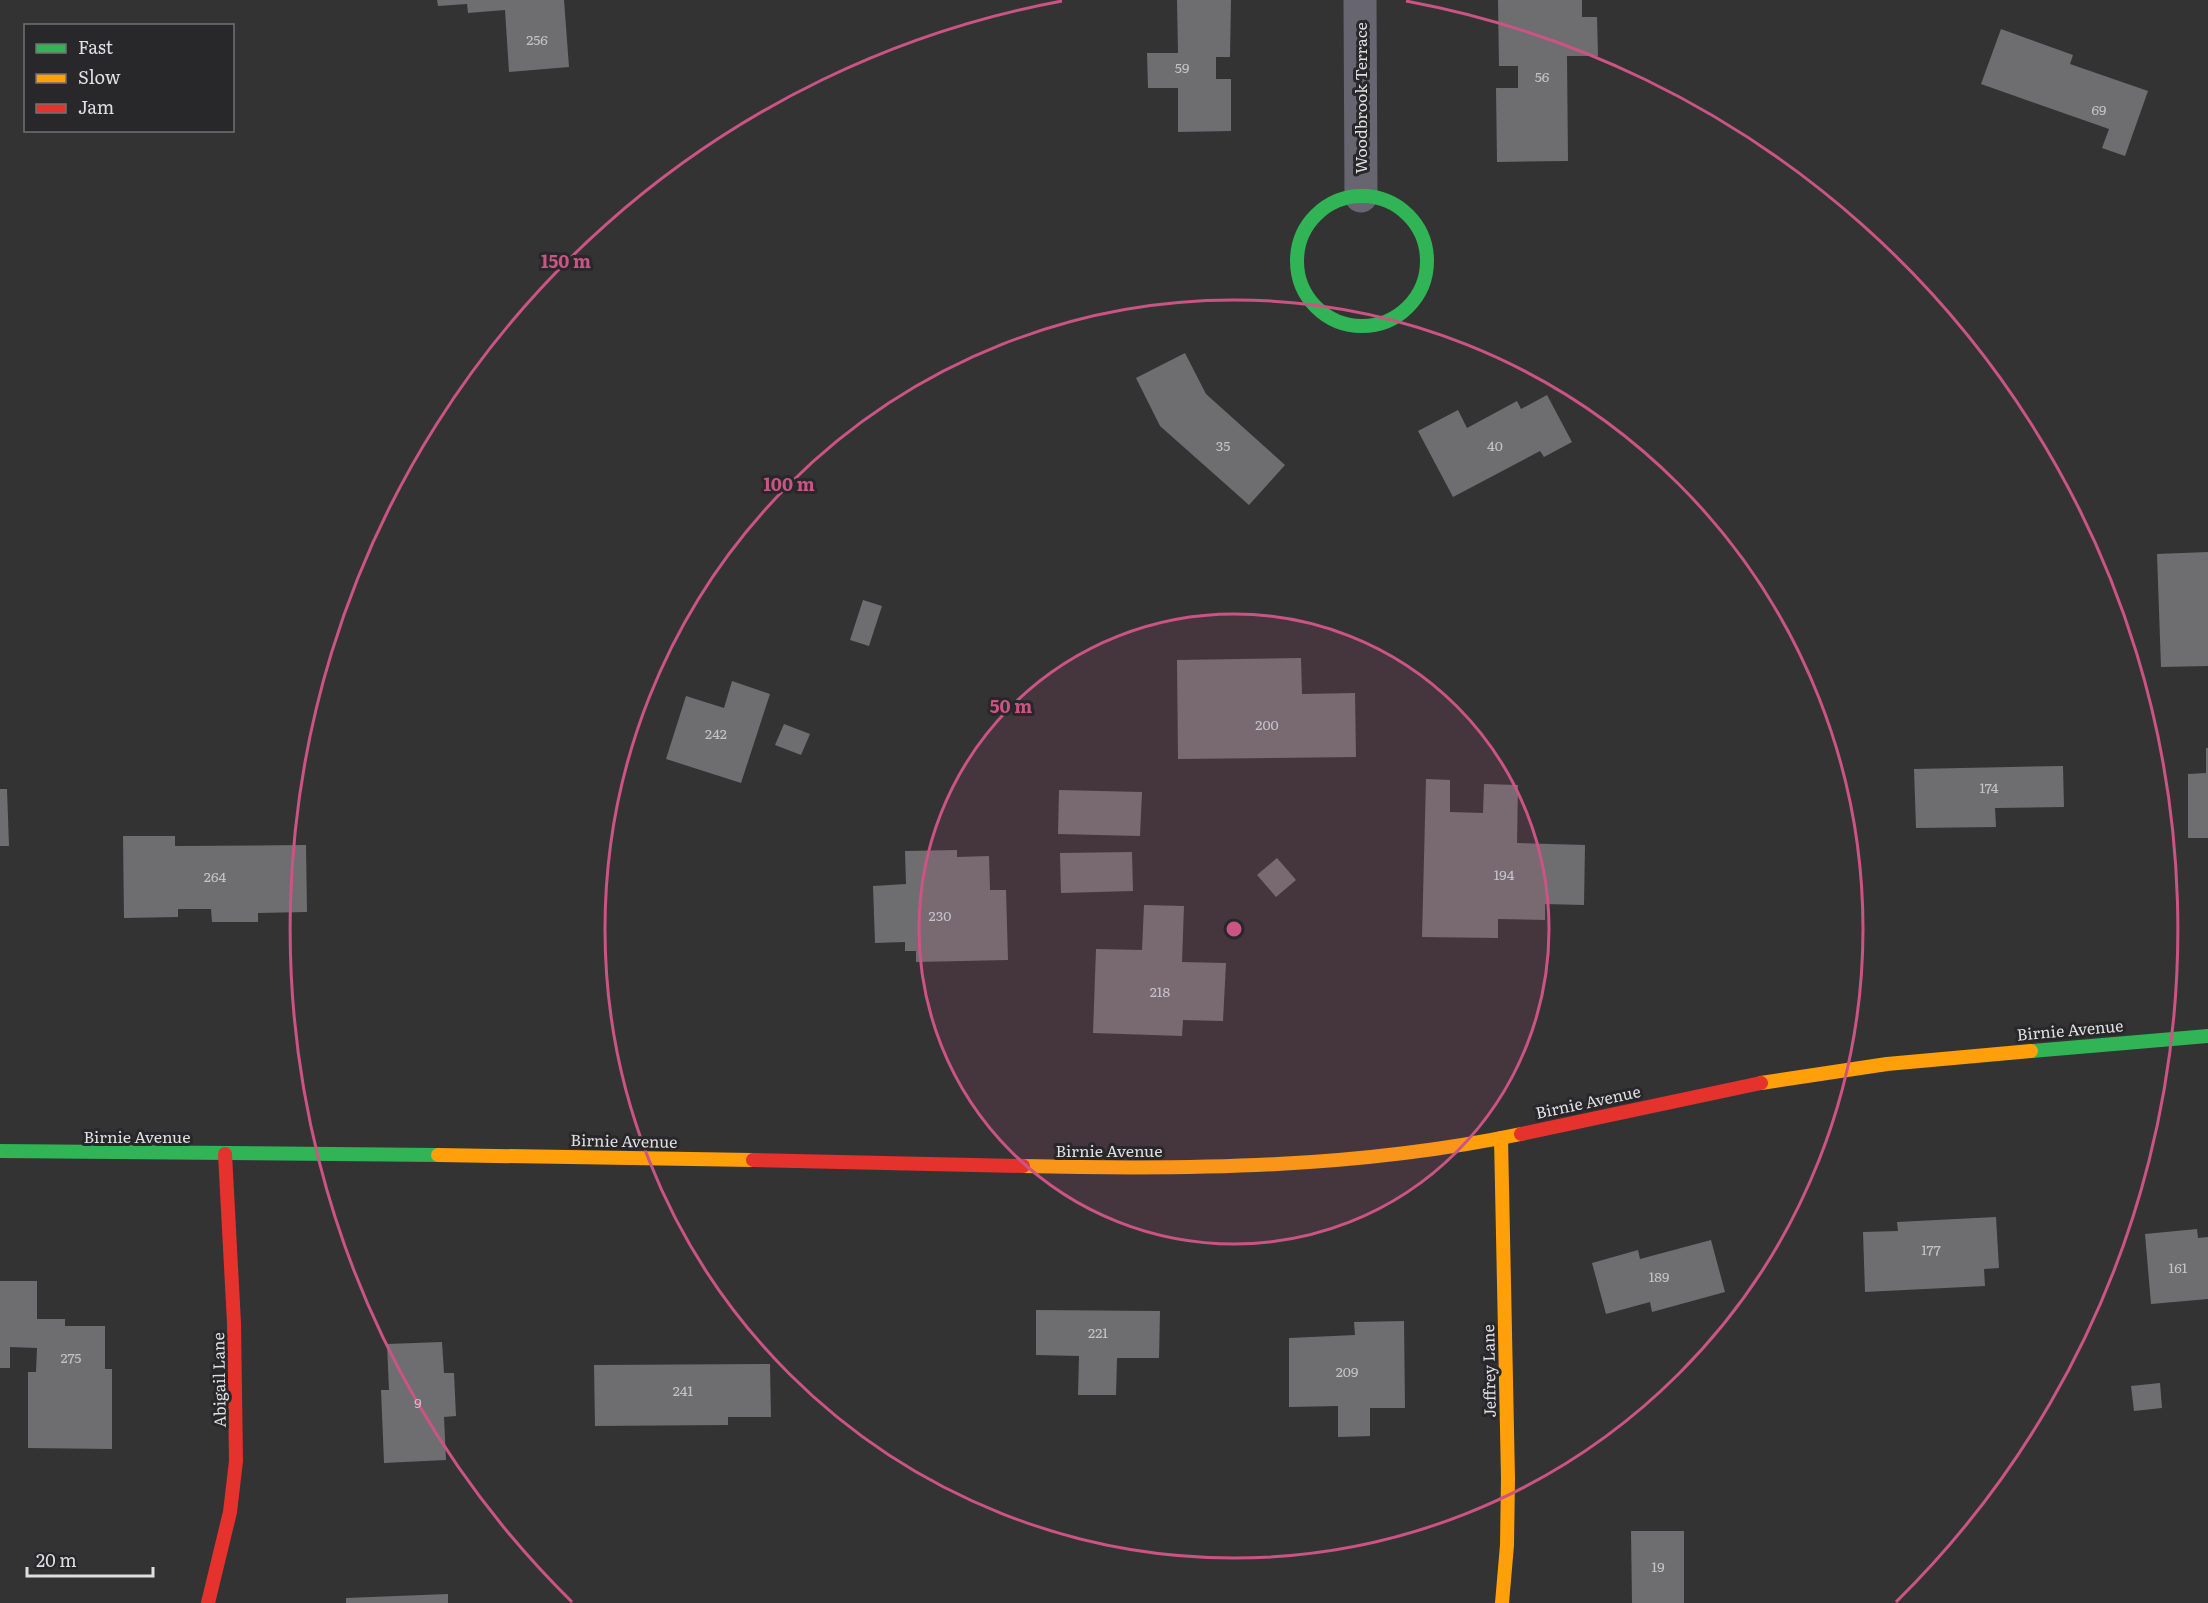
<svg xmlns="http://www.w3.org/2000/svg" width="2208" height="1603" viewBox="0 0 2208 1603" font-family="Literata,serif">
	<style>
		.building { fill: #6e6e70 }
		.lines { fill: none; stroke-linecap: round; stroke-linejoin: round }
		.street { stroke: #676670; stroke-width: 33 }
		.fast { stroke: #30b455; stroke-width: 14 }
		.slow { stroke: #ff9f0a; stroke-width: 14 }
		.jam { stroke: #e5322d; stroke-width: 14 }
		.ring { fill: none; stroke: #cb5484; stroke-width: 3 }
		.labels { text-anchor: middle; stroke-width: 6; stroke-linejoin: round; paint-order: stroke }
		.number-label { font-size: 14px; fill: #c3c3c6 }
		.street-label { font-size: 16px; fill: #dfdfe2; stroke: #28282b }
		.centre { fill: #cb5484; stroke: #28282b; stroke-width: 3 }
		.ring-label { font-size: 18px; text-anchor: middle; font-weight: bold; fill: #cb5484; stroke: #28282b; stroke-width: 6; stroke-linejoin: round; paint-order: stroke }
	</style>
	<rect width="100%" height="100%" fill="#333334"/>
	<g class="building">
		<path d="M437 0H564L569 67 509 72 505 10 468 13 467 4 438 6Z"/>
		<path d="M1177 0H1231L1230 57H1216V79H1231V131L1178 132V88H1148L1147 53H1178Z"/>
		<path d="M1498 0H1582V17H1597L1598 56H1567L1568 161 1497 162 1496 88H1518V66H1499Z"/>
		<path d="M2001 29 2073 55 2070 64 2148 91 2125 156 2102 148 2109 129 1981 84Z"/>
		<path d="M1185 353 1206 394 1285 465 1249 505 1160 426 1136 378Z"/>
		<path d="M1547 395 1572 442 1544 457 1540 451 1453 497 1418 431 1458 410 1467 428 1517 401 1521 409Z"/>
		<path d="M2208 552V666L2161 667 2157 554Z"/>
		<path d="M863 600 882 606 869 646 850 640Z"/>
		<path d="M1301 658 1302 694 1355 693 1356 757 1178 759 1177 660Z"/>
		<path d="M732 681 770 694 741 783 666 759 686 696 724 708Z"/>
		<path d="M784 724 810 734 801 755 775 745Z"/>
		<path d="M2206 748H2208V838H2188V774L2206 773Z"/>
		<path d="M2063 766 2064 807 1995 808 1996 827 1916 828 1914 769Z"/>
		<path d="M1426 779 1450 780V812L1483 813 1484 784 1518 785 1517 843 1585 845 1584 905 1545 904V920L1498 919V938L1422 937Z"/>
		<path d="M0 789H7L9 846H0Z"/>
		<path d="M1059 790 1142 792 1140 836 1058 834Z"/>
		<path d="M123 836H175V846L306 845 307 912 258 913V922H212L211 909H178V917L124 918Z"/>
		<path d="M957 850V857L989 856 990 890H1006L1008 960 916 962V951H905V942L875 943 873 886 906 884 905 851Z"/>
		<path d="M1132 852 1133 891 1061 893 1060 853Z"/>
		<path d="M1277 858 1296 880 1276 897 1257 875Z"/>
		<path d="M1144 905 1184 906 1182 962 1226 963 1223 1021 1183 1020 1182 1036 1093 1033 1096 949 1142 950Z"/>
		<path d="M1996 1217 1999 1268 1984 1269 1985 1286 1865 1292 1863 1232 1898 1231 1897 1222Z"/>
		<path d="M2197 1229 2198 1238 2208 1237V1299L2151 1304 2145 1234Z"/>
		<path d="M1711 1240 1725 1292 1652 1312 1650 1302 1606 1314 1592 1263 1638 1250 1640 1259Z"/>
		<path d="M0 1281H37V1319H65V1326H105V1369H112V1449L28 1448V1372H36L37 1348 10 1347V1368H0Z"/>
		<path d="M1036 1310 1160 1311 1159 1358H1117L1116 1395H1078L1079 1356 1036 1355Z"/>
		<path d="M1404 1321 1405 1408H1370V1436L1338 1437V1406L1289 1407V1338L1355 1335 1354 1322Z"/>
		<path d="M442 1342 444 1373H454L456 1416 444 1417 446 1460 384 1463 381 1390H389L387 1344Z"/>
		<path d="M770 1364 771 1417H728V1425L595 1426 594 1365Z"/>
		<path d="M2160 1383 2162 1408 2134 1411 2131 1386Z"/>
		<path d="M1631 1531H1684V1603H1632Z"/>
		<path d="M448 1594V1603H346V1598Z"/>
	</g>
	<g class="lines">
		<path class="street" d="M1360 0 1361 196"/>
		<g class="fast">
			<circle cx="1362" cy="261" r="65"/>
			<path d="M2031 1051 2208 1036"/>
			<path d="M0 1151 438 1155"/>
		</g>
		<g class="slow">
			<path d="M1761 1083 1887 1064 2031 1051"/>
			<path d="M1501 1138 1508 1478 1507 1545 1502 1603"/>
			<path d="M438 1155 753 1160"/>
			<path d="M1023 1166C1190 1170 1358 1168 1521 1134"/>
		</g>
		<g class="jam">
			<path d="M1521 1134 1761 1083"/>
			<path d="M753 1160 1023 1166"/>
			<path d="M208 1603 230 1512 236 1461 234 1323 225 1154"/>
		</g>
	</g>
	<circle cx="1234" cy="929" r="315" fill="#cb5484" fill-opacity=".12"/>
	<g class="ring">
		<circle cx="1234" cy="929" r="315"/>
		<circle cx="1234" cy="929" r="629"/>
		<path d="M572 1602A944 944 0 0 1 1062 1M1406 1A944 944 0 0 1 1896 1602"/>
	</g>
	<g class="labels">
		<g class="number-label">
			<text x="537" y="45">256</text>
			<text x="1182" y="73">59</text>
			<text x="1542" y="82">56</text>
			<text x="2099" y="115">69</text>
			<text x="1223" y="451">35</text>
			<text x="1495" y="451">40</text>
			<text x="1267" y="730">200</text>
			<text x="716" y="739">242</text>
			<text x="1989" y="793">174</text>
			<text x="1504" y="880">194</text>
			<text x="215" y="882">264</text>
			<text x="940" y="921">230</text>
			<text x="1160" y="997">218</text>
			<text x="1931" y="1255">177</text>
			<text x="2178" y="1273">161</text>
			<text x="1659" y="1282">189</text>
			<text x="1098" y="1338">221</text>
			<text x="71" y="1363">275</text>
			<text x="1347" y="1377">209</text>
			<text x="683" y="1396">241</text>
			<text x="418" y="1408">9</text>
			<text x="1658" y="1572">19</text>
		</g>
		<g class="street-label">
			<text transform="translate(1361 98) rotate(-90)" y="6">Woodbrook Terrace</text>
			<text transform="translate(2070 1030) rotate(-5)" y="6">Birnie Avenue</text>
			<text transform="translate(1588 1102) rotate(-12)" y="6">Birnie Avenue</text>
			<text x="137" y="1143">Birnie Avenue</text>
			<text transform="translate(624 1141) rotate(1)" y="6">Birnie Avenue</text>
			<text x="1109" y="1157">Birnie Avenue</text>
			<text transform="translate(1489 1371) rotate(-91)" y="6">Jeffrey Lane</text>
			<text transform="translate(219 1380) rotate(-91)" y="6">Abigail Lane</text>
		</g>
	</g>
	<circle cx="1234" cy="929" r="9" class="centre"/>
	<g class="ring-label">
		<text x="566" y="268">150 m</text>
		<text x="789" y="491">100 m</text>
		<text x="1011" y="713">50 m</text>
	</g>
	<rect x="24" y="24" width="210" height="108" fill="#28282b" stroke="#717174" stroke-width="1.5"/>
	<rect x="36" y="44" width="30" height="9" fill="#30b455" stroke="#717174" stroke-width="1.5"/>
	<text x="78" y="54" font-size="18" fill="#dfdfe2">Fast</text>
	<rect x="36" y="74" width="30" height="9" fill="#ff9f0a" stroke="#717174" stroke-width="1.5"/>
	<text x="78" y="84" font-size="18" fill="#dfdfe2">Slow</text>
	<rect x="36" y="104" width="30" height="9" fill="#e5322d" stroke="#717174" stroke-width="1.5"/>
	<text x="78" y="114" font-size="18" fill="#dfdfe2">Jam</text>
	<path d="M27 1567v9h126v-9" fill="none" stroke="#dfdfe2" stroke-width="3"/>
	<text x="36" y="1567" font-size="18" fill="#dfdfe2" stroke="#28282b" stroke-width="4.5" paint-order="stroke">20 m</text>
</svg>
